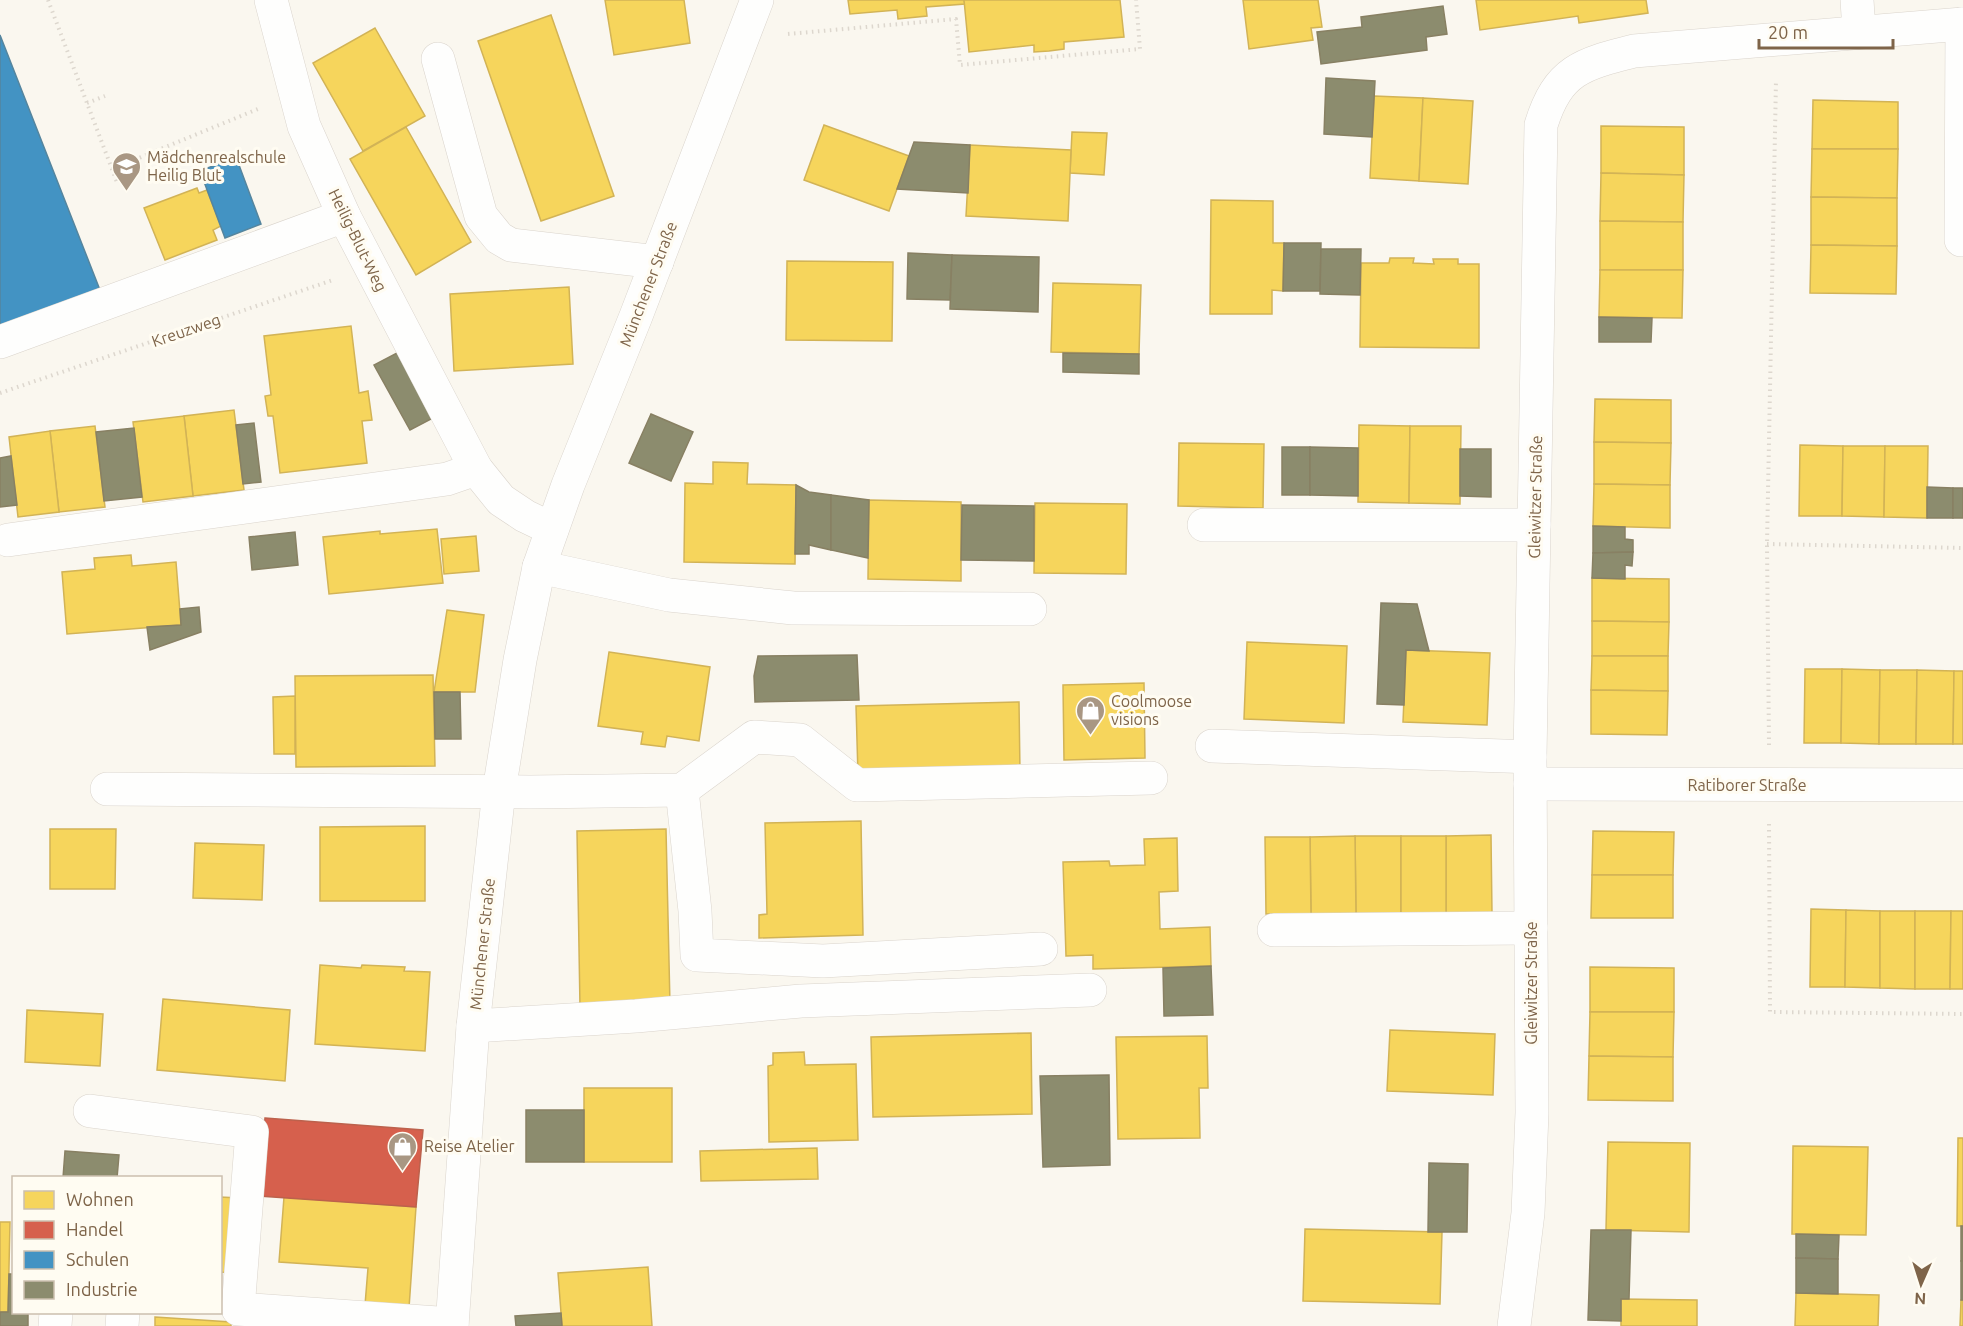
<svg xmlns="http://www.w3.org/2000/svg" width="1963" height="1326" viewBox="0 0 1963 1326" font-family="Ubuntu,sans-serif">
	<style>
		.homes { fill: #f6d55c; stroke: #d2b356; stroke-width: 1.5 }
		.shops { fill: #d6604d; stroke: #bc614c; stroke-width: 1.5 }
		.schools { fill: #4393c3; stroke: #55859e; stroke-width: 1.5 }
		.industry { fill: #8c8c6e; stroke: #888063; stroke-width: 1.5 }
		.lines { fill: none; stroke-linecap: round; stroke-linejoin: round }
		.minor-casing { stroke: #dad4cc; stroke-width: 34 }
		.path { stroke: #ddd7ce; stroke-width: 4; stroke-dasharray: 1.5 4.5; stroke-linecap: butt }
		.minor { stroke: #fefefd; stroke-width: 33 }
		.labels { text-anchor: middle; stroke-width: 6; stroke-linejoin: round; paint-order: stroke }
		.poi-label { font-size: 16px; fill: #7e6449; stroke: #fffcf2; text-anchor: start }
		.street-label { font-size: 16px; fill: #7e6449; stroke: #fffcf2 }
	</style>
	<rect width="100%" height="100%" fill="#faf7ef"/>
	<g class="homes">
		<path d="M605 0H684L690 43 614 55Z"/>
		<path d="M848 0H964L965 4 926 7 927 16 898 19 897 10 850 14Z"/>
		<path d="M964 0H1120L1124 37 1064 42V49L1049 51 1034 52V45L969 52Z"/>
		<path d="M1243 0H1318L1322 27 1311 28 1313 40 1249 49Z"/>
		<path d="M1476 0H1646L1648 13 1579 23 1578 16 1480 30Z"/>
		<path d="M551 15 614 196 541 221 478 41Z"/>
		<path d="M375 28 425 116 363 151 313 63Z"/>
		<path d="M1374 96 1423 98 1419 181 1370 178Z"/>
		<path d="M1423 98 1473 101 1468 184 1419 181Z"/>
		<path d="M1813 100 1898 102V149H1812Z"/>
		<path d="M824 125 909 156 889 211 804 180Z"/>
		<path d="M1601 126 1684 127V175L1601 173Z"/>
		<path d="M406 127 471 242 416 275 350 159Z"/>
		<path d="M1072 132 1107 133 1104 175 1070 173Z"/>
		<path d="M970 145 1071 150 1068 221 966 216Z"/>
		<path d="M1812 149H1898L1897 198 1811 197Z"/>
		<path d="M1601 173 1684 175 1683 222 1600 221Z"/>
		<path d="M197 188 199 193 207 190 221 226 213 230 217 240 165 260 144 208Z"/>
		<path d="M1811 197 1897 198V246L1811 245Z"/>
		<path d="M1211 200 1273 201V243H1284L1283 291 1272 290V314H1210Z"/>
		<path d="M1600 221 1683 222V270H1600Z"/>
		<path d="M1811 245 1897 246 1896 294 1810 293Z"/>
		<path d="M1390 258H1414L1413 263 1434 264 1433 259H1458V264H1479V348L1360 347 1361 263H1389Z"/>
		<path d="M787 261 893 262 892 341 786 340Z"/>
		<path d="M1600 270H1683L1682 318 1599 317Z"/>
		<path d="M1053 283 1141 285 1139 354 1051 352Z"/>
		<path d="M569 287 573 364 454 371 450 294Z"/>
		<path d="M351 326 359 393 368 391 372 420 362 421 367 463 280 473 273 416H268L265 396 271 395 264 336Z"/>
		<path d="M1595 399 1671 400V443L1594 442Z"/>
		<path d="M234 410 244 490 193 496 184 416Z"/>
		<path d="M184 416 193 496 143 502 133 422Z"/>
		<path d="M1359 425 1410 426 1409 503 1358 502Z"/>
		<path d="M95 426 105 507 59 512 50 431Z"/>
		<path d="M1410 426H1461L1460 504 1409 503Z"/>
		<path d="M50 431 59 512 18 517 9 437Z"/>
		<path d="M1594 442 1671 443 1670 485 1594 484Z"/>
		<path d="M1179 443 1264 444 1263 508 1178 506Z"/>
		<path d="M1800 445 1843 446 1842 516H1799Z"/>
		<path d="M1843 446H1885L1884 517 1842 516Z"/>
		<path d="M1885 446H1928L1927 518 1884 517Z"/>
		<path d="M713 462 748 463 747 484 796 485 795 564 684 562 685 483 713 484Z"/>
		<path d="M1594 484 1670 485V528L1593 526Z"/>
		<path d="M869 500 961 502V581L868 579Z"/>
		<path d="M1035 503 1127 504 1126 574 1034 573Z"/>
		<path d="M437 529 443 583 329 594 323 537 380 531V534Z"/>
		<path d="M476 536 479 571 444 574 441 539Z"/>
		<path d="M131 555 132 566 176 562 181 625 67 634 62 572 95 569 94 558Z"/>
		<path d="M1592 578 1669 579V622L1592 621Z"/>
		<path d="M447 610 484 615 475 692H434Z"/>
		<path d="M1592 621 1669 622 1668 656H1592Z"/>
		<path d="M1247 642 1347 646 1344 723 1244 719Z"/>
		<path d="M1406 650 1490 653 1487 725 1403 722Z"/>
		<path d="M609 652 710 667 699 741 667 736 665 747 641 744 643 732 598 726Z"/>
		<path d="M1592 656H1668V691L1591 690Z"/>
		<path d="M1805 669H1842L1841 743H1804Z"/>
		<path d="M1842 669 1880 670 1879 744 1841 743Z"/>
		<path d="M1880 670H1917L1916 744H1879Z"/>
		<path d="M1917 670 1954 671 1953 744H1916Z"/>
		<path d="M1954 671H1963V744H1953Z"/>
		<path d="M433 675 435 766 296 767 295 676Z"/>
		<path d="M1144 683 1145 758 1064 760 1063 685Z"/>
		<path d="M1591 690 1668 691 1667 735 1591 734Z"/>
		<path d="M295 696V754H274L273 697Z"/>
		<path d="M1019 702 1020 772 858 775 856 706Z"/>
		<path d="M861 821 863 935 759 938V915L767 914 765 823Z"/>
		<path d="M425 826V901H320V827Z"/>
		<path d="M50 829H116L115 889H50Z"/>
		<path d="M666 829 670 1005 580 1007 577 831Z"/>
		<path d="M1593 831 1674 832 1673 875H1592Z"/>
		<path d="M1491 835 1492 913H1446V836Z"/>
		<path d="M1355 836H1401V913L1356 914Z"/>
		<path d="M1355 836 1356 914H1311L1310 837Z"/>
		<rect x="1401" y="836" width="45" height="77"/>
		<path d="M1265 837H1310L1311 914H1266Z"/>
		<path d="M1177 838 1178 891 1159 892 1160 929 1210 927 1211 966 1093 969V955L1066 956 1063 862 1109 861 1110 866 1145 865 1144 839Z"/>
		<path d="M195 843 264 845 262 900 193 898Z"/>
		<path d="M1592 875H1673V918H1591Z"/>
		<path d="M1811 909 1846 910 1845 987H1810Z"/>
		<path d="M1846 910 1880 911V988L1845 987Z"/>
		<path d="M1880 911H1915V989L1880 988Z"/>
		<path d="M1915 911H1951L1950 989H1915Z"/>
		<path d="M1951 911H1963V989H1950Z"/>
		<path d="M320 965 361 968 362 965 405 967 404 971 430 972 425 1051 315 1044Z"/>
		<path d="M1590 967 1674 968V1012H1590Z"/>
		<path d="M163 999 290 1010 285 1081 157 1070Z"/>
		<path d="M27 1010 103 1014 100 1066 25 1062Z"/>
		<path d="M1590 1012H1674L1673 1057 1589 1056Z"/>
		<path d="M1390 1030 1495 1034 1493 1095 1387 1091Z"/>
		<path d="M1031 1033 1032 1114 873 1117 871 1037Z"/>
		<path d="M1207 1036 1208 1088H1199L1200 1138 1118 1139 1116 1037Z"/>
		<path d="M804 1052 805 1065 856 1064 858 1140 769 1142 768 1066 773 1065V1053Z"/>
		<path d="M1589 1056 1673 1057V1101L1588 1100Z"/>
		<rect x="584" y="1088" width="88" height="74"/>
		<path d="M1958 1138H1963V1226H1957Z"/>
		<path d="M1608 1142 1690 1143 1689 1232 1606 1230Z"/>
		<path d="M1793 1146 1868 1147 1866 1235 1792 1234Z"/>
		<path d="M817 1148 818 1179 701 1181 700 1151Z"/>
		<path d="M220 1197 239 1198 234 1273 220 1272Z"/>
		<path d="M284 1197 416 1207 409 1308 365 1305 368 1268 279 1262Z"/>
		<path d="M0 1222H10L8 1312H0Z"/>
		<path d="M1305 1229 1442 1232 1440 1304 1303 1301Z"/>
		<path d="M648 1267 652 1326H562L558 1273Z"/>
		<path d="M1796 1293 1879 1295 1878 1326H1795Z"/>
		<path d="M1621 1299 1697 1300V1326H1621Z"/>
		<path d="M1961 1300H1963V1326H1960Z"/>
		<path d="M155 1317 231 1322V1326H155Z"/>
	</g>
	<path class="shops" d="M265 1118 423 1130 416 1207 259 1196Z"/>
	<g class="schools">
		<path d="M0 35 100 290 0 329Z"/>
		<path d="M236 157 261 224 225 238 200 171Z"/>
	</g>
	<g class="industry">
		<path d="M1443 6 1447 34 1426 37 1427 50 1321 64 1317 32 1362 27 1361 17Z"/>
		<path d="M1326 78 1375 81 1372 137 1324 134Z"/>
		<path d="M914 142 970 145 968 193 897 189Z"/>
		<path d="M1284 243H1321L1320 291H1283Z"/>
		<path d="M1321 249H1361L1360 295 1320 294Z"/>
		<path d="M908 253 952 255 950 300 907 299Z"/>
		<path d="M952 255 1039 257 1038 312 950 309Z"/>
		<path d="M1599 317 1652 318 1651 342H1599Z"/>
		<path d="M397 353 433 418 410 430 374 365Z"/>
		<path d="M1063 353 1139 354V374L1063 372Z"/>
		<path d="M651 414 693 432 671 481 629 463Z"/>
		<path d="M254 423 261 482 243 484 236 425Z"/>
		<path d="M134 428 142 497 104 501 96 432Z"/>
		<rect x="1282" y="447" width="28" height="48"/>
		<path d="M1310 447 1358 448V496L1310 495Z"/>
		<path d="M1460 449H1491V497L1460 496Z"/>
		<path d="M11 456 17 505 0 507V458Z"/>
		<path d="M796 485 809 492 831 495V550L809 545V554H795Z"/>
		<path d="M1927 487 1953 488V518H1927Z"/>
		<rect x="1953" y="488" width="10" height="30"/>
		<path d="M831 495 869 500 868 558 831 550Z"/>
		<path d="M962 505 1034 506V561L961 560Z"/>
		<path d="M1593 526 1625 527V539L1633 540V552L1593 553Z"/>
		<path d="M295 532 298 565 252 570 249 537Z"/>
		<path d="M1633 552 1632 566 1625 565V579L1592 578 1593 553Z"/>
		<path d="M1381 603 1417 604 1429 651 1406 650 1404 705 1377 704Z"/>
		<path d="M199 607 201 632 150 650 147 627 181 625 180 609Z"/>
		<path d="M857 655 859 700 755 702 754 676 758 656Z"/>
		<path d="M434 692H460L461 739H435Z"/>
		<path d="M1211 966 1213 1015 1164 1016 1163 968Z"/>
		<path d="M1109 1075 1110 1165 1043 1167 1040 1076Z"/>
		<rect x="526" y="1110" width="58" height="52"/>
		<path d="M65 1151 119 1155 117 1178H63Z"/>
		<path d="M1429 1163 1468 1164 1467 1232H1428Z"/>
		<rect x="1961" y="1226" width="2" height="35"/>
		<path d="M1591 1230H1631L1629 1299H1621V1321L1588 1320Z"/>
		<path d="M1796 1234 1839 1235 1838 1259 1796 1258Z"/>
		<path d="M1796 1258 1838 1259V1294L1796 1293Z"/>
		<rect x="1961" y="1261" width="2" height="39"/>
		<path d="M9 1274H14V1312H28V1326H0V1312H8Z"/>
		<path d="M561 1313 562 1326H516L515 1316Z"/>
	</g>
	<g class="lines">
		<defs>
			<g id="minor">
				<path d="M271 0 304 126 344 216 476 469 501 500 525 516 552 529"/>
				<path d="M1857 0 1859 31"/>
				<path d="M438 59 481 216 499 238 511 245 657 262"/>
				<path d="M1961 240 1962 24"/>
				<path d="M0 342 344 216"/>
				<path d="M1204 525H1534"/>
				<path d="M8 540 447 479 476 469"/>
				<path d="M539 567 669 595 793 608 1030 609"/>
				<path d="M1212 746 1530 757"/>
				<path d="M1530 784 1963 785"/>
				<path d="M107 789 530 792 682 790 754 737 800 740 857 785 1151 778"/>
				<path d="M682 790 695 911 697 955 823 961 1041 949"/>
				<path d="M1274 930 1531 928"/>
				<path d="M473 1026 636 1016 801 1001 1090 990"/>
				<path d="M90 1111 252 1132 238 1309 452 1324"/>
				<path d="M55 1326 56 1312"/>
				<path d="M122 1326 123 1312"/>
				<path d="M452 1326 473 1026 499 791 520 660 539 567 568 485 636 316 757 0"/>
				<path d="M1514 1326 1528 1213 1532 1113 1530 757 1541 125C1558 70 1582 64 1634 51L1963 24"/>
			</g>
		</defs>
		<use href="#minor" class="minor-casing"/>
		<g class="path">
			<path d="M48 0 118 185"/>
			<path d="M788 34 956 19 960 65 1140 49 1136 0"/>
			<path d="M87 103 105 96"/>
			<path d="M112 169 258 109"/>
			<path d="M0 393 333 280"/>
			<path d="M1767 544 1963 548"/>
			<path d="M1769 745 1767 544 1776 80"/>
			<path d="M1769 824 1770 1012 1963 1014"/>
		</g>
		<use href="#minor" class="minor"/>
	</g>
	<defs>
		<symbol id="school-pin" viewBox="-11 -11 22 30"><path d="M0 17L-7.5 6A9.5 9.5 0 1 1 7.5 6Z" fill="#a99783" stroke="#fffcf2"/><path d="M0-5L7-2L0 1L-7-2ZM-4 1L0 2.5L4 1V4Q0 6-4 4Z" fill="#fff"/></symbol>
		<symbol id="shop-pin" viewBox="-11 -11 22 30"><path d="M0 17L-7.5 6A9.5 9.5 0 1 1 7.5 6Z" fill="#a99783" stroke="#fffcf2"/><path d="M-5-2.5h2.3a2.7 3.5 0 0 1 5.4 0H5L5.5 6h-11ZM-1.5-2.5h3a1.5 2.3 0 0 0-3 0Z" fill="#fff"/></symbol>
	</defs>
	<g fill-rule="evenodd">
		<use href="#school-pin" x="110" y="150" width="33" height="45"/>
		<use href="#shop-pin" x="1074" y="694" width="33" height="45"/>
		<use href="#shop-pin" x="386" y="1130" width="33" height="45"/>
	</g>
	<g class="labels">
		<g class="poi-label">
			<text x="147" y="163">Mädchenrealschule<tspan x="147" dy="18">Heilig Blut</tspan></text>
			<text x="1111" y="707">Coolmoose<tspan x="1111" dy="18">visions</tspan></text>
			<text x="424" y="1152">Reise Atelier</text>
		</g>
		<g class="street-label">
			<text transform="translate(358 240) rotate(64)" y="6">Heilig-Blut-Weg</text>
			<text transform="translate(648 284) rotate(-69)" y="6">Münchener Straße</text>
			<text transform="translate(186 330) rotate(-19)" y="6">Kreuzweg</text>
			<text transform="translate(1535 497) rotate(-89)" y="6">Gleiwitzer Straße</text>
			<text x="1747" y="791">Ratiborer Straße</text>
			<text transform="translate(482 944) rotate(-84)" y="6">Münchener Straße</text>
			<text transform="translate(1531 983) rotate(-90)" y="6">Gleiwitzer Straße</text>
		</g>
	</g>
	<rect x="12" y="1176" width="210" height="138" fill="#fffcf2" stroke="#cbbfae" stroke-width="1.5"/>
	<rect x="24" y="1191" width="30" height="18" fill="#f6d55c" stroke="#cbbfae" stroke-width="1.5"/>
	<text x="66" y="1206" font-size="18" fill="#7e6449">Wohnen</text>
	<rect x="24" y="1221" width="30" height="18" fill="#d6604d" stroke="#cbbfae" stroke-width="1.5"/>
	<text x="66" y="1236" font-size="18" fill="#7e6449">Handel</text>
	<rect x="24" y="1251" width="30" height="18" fill="#4393c3" stroke="#cbbfae" stroke-width="1.5"/>
	<text x="66" y="1266" font-size="18" fill="#7e6449">Schulen</text>
	<rect x="24" y="1281" width="30" height="18" fill="#8c8c6e" stroke="#cbbfae" stroke-width="1.5"/>
	<text x="66" y="1296" font-size="18" fill="#7e6449">Industrie</text>
	<g transform="translate(1921 1284) rotate(183)" stroke="#fffcf2" stroke-width="4.5" paint-order="stroke">
	<path d="M0-4.5L10 22L0 15L-10 22Z" fill="#7e6449"/>
	<text y="-9" font-size="16" font-weight="bold" text-anchor="middle" fill="#7e6449">N</text>
	</g>
	<path d="M1759 39v9h134v-9" fill="none" stroke="#7e6449" stroke-width="3"/>
	<text x="1768" y="39" font-size="18" fill="#7e6449" stroke="#fffcf2" stroke-width="4.5" paint-order="stroke">20 m</text>
</svg>
